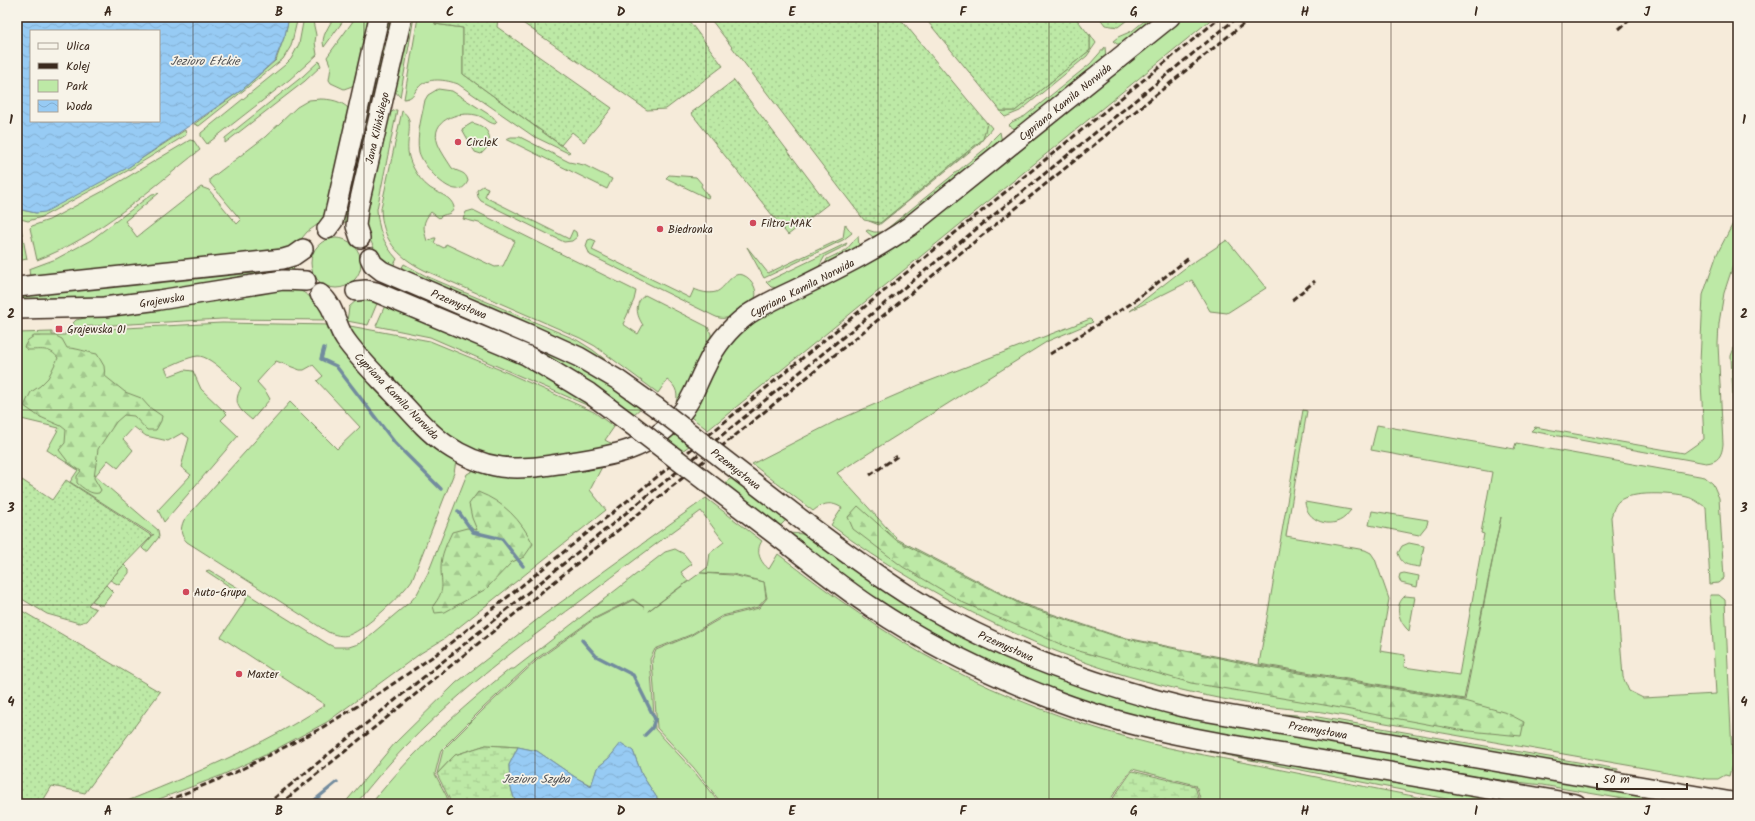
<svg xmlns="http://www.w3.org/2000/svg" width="1755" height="821" viewBox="0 0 1755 821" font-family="Kalam,sans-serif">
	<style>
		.green { fill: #bde9a6; stroke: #7c8a62 }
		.forest { fill: url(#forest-firs); stroke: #7c8a62 }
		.wetland { fill: url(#wetland-marsh); stroke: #7c8a62 }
		.garden { fill: url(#garden-dots); stroke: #7c8a62 }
		.water { fill: url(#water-waves); stroke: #728b9e; fill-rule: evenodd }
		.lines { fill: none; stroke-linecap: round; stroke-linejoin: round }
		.stream { stroke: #728b9e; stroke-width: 3.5 }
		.secondary-casing { stroke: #3b2a1e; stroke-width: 22 }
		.secondary { stroke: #f7f3e8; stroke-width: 19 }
		.rail { stroke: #3b2a1e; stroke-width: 3; stroke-dasharray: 6 3; stroke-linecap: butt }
		.secondary-bridge-casing { stroke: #3b2a1e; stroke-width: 22; stroke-linecap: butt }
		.secondary-bridge { stroke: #f7f3e8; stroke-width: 19 }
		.grid { fill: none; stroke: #3b2a1e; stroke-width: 1; stroke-opacity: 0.55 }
		.poi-dot { fill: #d1495b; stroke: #f7f3e8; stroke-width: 1.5 }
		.labels { text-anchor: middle; stroke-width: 3.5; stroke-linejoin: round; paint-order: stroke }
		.street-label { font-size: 11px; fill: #3b2a1e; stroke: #f7f3e8 }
		.poi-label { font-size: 11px; fill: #3b2a1e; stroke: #f7f3e8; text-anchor: start }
		.water-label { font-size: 12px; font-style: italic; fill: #525254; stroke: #f7f3e8 }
		.neatline { fill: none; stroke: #3b2a1e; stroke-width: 1.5 }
		.grid-label { font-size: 13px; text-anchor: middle; font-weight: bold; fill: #3b2a1e }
	</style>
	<defs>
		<pattern id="forest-firs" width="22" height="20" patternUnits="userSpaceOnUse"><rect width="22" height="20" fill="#bde9a6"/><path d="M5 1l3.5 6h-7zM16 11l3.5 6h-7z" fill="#a3c88e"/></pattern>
		<pattern id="wetland-marsh" width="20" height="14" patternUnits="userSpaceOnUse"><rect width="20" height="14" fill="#bde9a6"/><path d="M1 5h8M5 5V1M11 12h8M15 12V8" fill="none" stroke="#a3c88e"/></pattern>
		<pattern id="garden-dots" width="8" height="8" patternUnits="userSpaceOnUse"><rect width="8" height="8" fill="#bde9a6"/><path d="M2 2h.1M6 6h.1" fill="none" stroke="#a3c88e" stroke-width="1.8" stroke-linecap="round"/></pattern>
		<pattern id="water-waves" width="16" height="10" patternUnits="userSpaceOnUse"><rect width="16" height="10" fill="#97cbf4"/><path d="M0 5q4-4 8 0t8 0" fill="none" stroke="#83aed1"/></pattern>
	</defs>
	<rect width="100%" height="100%" fill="#f6ebda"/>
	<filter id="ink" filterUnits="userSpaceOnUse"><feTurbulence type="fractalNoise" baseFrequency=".025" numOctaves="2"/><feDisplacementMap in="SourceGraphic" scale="8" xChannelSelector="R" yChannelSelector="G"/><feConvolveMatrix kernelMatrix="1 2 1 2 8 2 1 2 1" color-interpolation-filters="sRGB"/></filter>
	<g filter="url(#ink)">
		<g class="green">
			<path d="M289 17H298L291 46 283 59 199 126 194 124 243 89 276 60 285 35Z"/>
			<path d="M304 17H312L316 35 315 42 317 55 289 80 207 144 201 136V133L285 65 291 59 299 44Z"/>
			<path d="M334 17H346L324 47C320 37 330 25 334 17Z"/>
			<path d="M356 17H372L355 85 344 89 331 83 329 80 331 67 327 57Z"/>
			<path d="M386 17H394L348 223 340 221Z"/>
			<path d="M408 17H414L400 97 394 90Z"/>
			<path d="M418 17H436L435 24 463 28V74L570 152 568 153 533 136 458 84C447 80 427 76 418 88 413 94 413 98 404 99Z"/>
			<path d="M1149 17H1159L1123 44H1117L1113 41 1118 37 1132 31Z"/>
			<path d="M1180 17H1214L708 430 688 415 718 358 744 327 926 222Z"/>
			<path d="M1090 34 1096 43 1087 56 1020 111 1005 117 999 111H1015L1090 50Z"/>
			<path d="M1105 47 1106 57 1016 129 1008 126 1012 122 1025 116 1090 64Z"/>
			<path d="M319 61 321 66 305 81 225 143V138L303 76Z"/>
			<path d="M438 89 452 91 493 117 497 122 495 124C488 123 483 116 476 115 458 111 429 120 438 144 441 152 447 160 452 168 459 173 466 171 468 181 457 206 423 167 419 152 416 135 422 116 425 100L428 95Z"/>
			<path d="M320 99C330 99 342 101 349 109L324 220 307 232 297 244 289 250 30 278 29 269 56 259 91 240 152 194 159 193 125 221 137 237 201 187 209 190 237 224 241 220 210 183V179L265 137 297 107 309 100Z"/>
			<path d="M395 110H397L377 209C378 228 383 244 397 259L392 268 378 257 363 224 388 114Z"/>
			<path d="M402 111C405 113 408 116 409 120 411 138 403 148 413 167 417 175 423 183 430 188 439 194 451 196 454 207 452 217 444 212 439 218L431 212C422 222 423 228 427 241L434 238H436L434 243 444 248 446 244 495 267 503 266 515 241 479 223 463 219 466 212 473 210 636 291 634 300 623 324 638 334 643 325C636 315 634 303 645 295L708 327 711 334V339L689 389 675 406C679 396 677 386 667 380L658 393 595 346 580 338 424 270C397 256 382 240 381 208Z"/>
			<path d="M987 122 992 128 979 144 879 225 869 221 880 223 983 139Z"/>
			<path d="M472 123C490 126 496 142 481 154L475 152 462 129Z"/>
			<path d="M185 130 186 135 129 170 42 217 28 221 17 218V209L36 213 129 167Z"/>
			<path d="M1000 132 1002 142 930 203 878 238 873 237 866 231 868 230 874 232H883L986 148 992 140Z"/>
			<path d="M511 137H520L569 162 584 165 612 179 607 189 506 139Z"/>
			<path d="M190 140 194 141 200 150C149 190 99 237 37 260L30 228 32 226 49 220 109 188Z"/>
			<path d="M669 175 696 177 702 184 701 186 709 197 707 198 666 178Z"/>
			<path d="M483 186 488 188 485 197 569 239 573 230 576 232 577 237 572 241 564 242 481 201 478 197 477 190Z"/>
			<path d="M1738 214V250L1724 293 1719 323 1718 344 1723 444C1722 456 1718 462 1706 463L1531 431 1535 427 1684 453 1704 439 1700 363 1703 295 1717 254Z"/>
			<path d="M845 224 852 233 843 240 764 278 747 247 768 273 843 238Z"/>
			<path d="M858 236 859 246 855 252 823 269 827 259 846 250Z"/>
			<circle cx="336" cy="263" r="25"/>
			<path d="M588 240 591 239 596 241 592 250 690 298 694 289C701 292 708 294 716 292 726 288 731 271 743 275 748 277 752 281 754 286 760 299 750 306 740 312 736 315 732 318 726 318 722 319 718 318 714 316L590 255 586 246Z"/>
			<path d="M1227 240 1266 288 1227 313 1210 311 1192 280 1130 311 1185 268Z"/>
			<path d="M847 243 845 246 825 256 816 272 780 288 771 287 766 282Z"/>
			<path d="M293 264 294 272 158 293 91 300 17 302V294Z"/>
			<path d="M404 264 426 276 577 340 593 350 626 376 400 271Z"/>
			<path d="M394 284 582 367 642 407 633 415 391 290Z"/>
			<path d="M287 287C308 290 318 304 332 320L222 319 75 327 73 323 76 320 107 313Z"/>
			<path d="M358 299 378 301 368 325 347 321 349 307Z"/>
			<path d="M386 303 519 360 598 410 430 337 376 326Z"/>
			<path d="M1090 319 1093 322 1048 341 837 473 897 539 1020 603 1117 636 1259 665 1465 700 1501 517 1464 699 1259 664 1303 410 1307 411 1286 536 1365 550 1371 553 1375 559 1389 599 1380 651 1405 655 1404 667 1459 675 1484 534 1481 533 1492 472 1371 450 1377 425 1514 449 1516 443 1705 477 1713 484 1719 498 1724 578 1718 583 1710 584 1706 507C1700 504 1693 498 1687 497 1672 493 1631 491 1619 501 1614 505 1613 512 1611 517L1623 677 1629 691 1643 698 1716 694 1710 595H1719L1725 600 1732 754V765L1729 776 1725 775 1718 779H1707L1322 712C1309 710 1296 710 1283 708 1242 704 1201 695 1161 685 1074 664 991 626 914 580 885 563 857 545 831 525L842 508C831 501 823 503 813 511L752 464 836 421 919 385Z"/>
			<path d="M222 323 331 325 456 461 454 473 412 580C402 595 366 629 349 635 342 637 335 635 328 632L187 542C180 535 180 529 184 520L290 402 337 449 360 427 317 381 323 376 313 365 304 370H300L276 361 257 382 266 392 270 399 252 420C240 410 232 404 241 388 232 379 211 356 198 356 188 357 175 364 165 368L169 376 185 370 193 371 201 389 227 414 221 420 238 436 164 522 158 510 191 475 181 467 189 438 182 433 168 441 146 436 134 427 123 439 133 450 118 468 108 460 95 476 158 530 159 537 148 551H145L142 548 154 534 153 535 70 482 78 470 47 450 59 428 17 418V333L52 332V335H65L66 331Z"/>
			<path d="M350 326 430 341 508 373 594 412 614 427 605 440C613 446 623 443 633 442L522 462 482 455 440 432 360 348 347 328Z"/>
			<path d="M1738 346V499L1731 356 1734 348Z"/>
			<path d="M671 431 689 446 682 451 664 437Z"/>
			<path d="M604 463 590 490 606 510 444 639 421 653 327 722 265 755 220 776 146 804H120C191 775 261 747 325 705L221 637 247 598 206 571 209 570 328 644 334 647H349L361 643 411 601 417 594 428 573 467 474 476 469Z"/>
			<path d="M732 478 786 520 780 526 724 483Z"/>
			<path d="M706 498 762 541C755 551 760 562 769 569L778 554C832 595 885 635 945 666 1005 697 1068 721 1133 739 1180 752 1229 759 1277 769 1335 781 1394 792 1453 804H1202L1196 785 1132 769 1107 804H722L694 768 657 728 652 660 656 650 690 636 723 617 759 608 767 598 764 582 733 574 700 573 708 567 710 553 724 542 701 511C661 540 621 570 582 600 500 660 418 722 356 804H344L395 743 456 683 543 615Z"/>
			<path d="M1305 502 1351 510C1349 512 1347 515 1345 517 1331 530 1306 521 1305 502Z"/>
			<path d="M1372 511 1428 520 1427 525 1419 535 1369 525Z"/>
			<path d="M788 533 804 534 1040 671 1696 804H1653L1542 785 1453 774 1190 729 1105 708 1037 684 966 652 924 630 853 584Z"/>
			<path d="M1409 543 1424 546 1420 567C1408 565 1402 566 1398 553L1402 546Z"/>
			<path d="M675 549 684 554 692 564 681 572 688 581 648 611 700 573 732 575 764 582 766 598 758 607 722 616 690 635 655 649 650 659 655 729 692 769 720 804H661L642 775 633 751 621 744 609 758 597 768 592 786 575 777 537 751 518 747 486 745 455 755 437 774 443 750 483 710 537 660 593 620 633 600 645 608 633 599 593 619 536 659 483 708 441 750 435 774 447 797 448 804H371C414 750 457 712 510 669H514L665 552Z"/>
			<path d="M124 565 129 570V573L119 585 110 580Z"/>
			<path d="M1404 573 1419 576 1417 587 1401 583 1399 578 1400 574Z"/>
			<path d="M106 585 113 592 103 605H100L92 601Z"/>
			<path d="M1405 596 1415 597 1409 631C1398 621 1394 605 1405 596Z"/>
			<path d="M1283 714 1312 716 1618 769V770L1601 771 1282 715Z"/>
			<path d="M1195 747 1528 804H1472L1195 749Z"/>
		</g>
		<g class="forest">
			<path d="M34 336H56L62 339 67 348C77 348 86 352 97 354L104 366 105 376 125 392 141 398 149 407 162 416 161 421 156 430H147L134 416 124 415 116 422 98 449 94 478 101 490 99 493C91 495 83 488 77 483V476L81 471 69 463 59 450 65 443 66 430 61 426 38 416 24 406 31 392 40 386 48 378 58 358C50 347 40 350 28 350L24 347 28 340Z"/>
			<path d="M478 492C504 502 521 520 533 544L524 557 512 562 486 589 445 612 435 613 433 606C446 589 441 586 441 567 441 554 447 543 452 532L467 528 477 530 472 518 469 504Z"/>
			<path d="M858 506 896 540 1022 605 1118 637 1258 666 1464 701 1507 713 1524 722 1521 736 1459 730 1324 705 1191 683 1072 649 964 603 903 567 853 529 848 517Z"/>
		</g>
		<g class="wetland">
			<path d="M486 745 518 747 509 765 510 785 516 804H450L449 798 437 774 455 755Z"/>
			<path d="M1132 771 1195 786 1200 804H1109Z"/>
		</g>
		<g class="garden">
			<path d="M436 17H498L497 27 612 108 584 142 572 132 561 145 463 74V28L435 24Z"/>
			<path d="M517 17H686L723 66 666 109 647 110 517 19Z"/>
			<path d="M709 17H899L987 123 983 139 880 223 864 220Z"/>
			<path d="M924 17H1075L1090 36V50L1015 111H1001Z"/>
			<path d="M1099 17H1131L1118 27 1105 25Z"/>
			<path d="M734 80 828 204 788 235 691 113Z"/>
			<path d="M17 227 21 228 27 259 17 261Z"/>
			<path d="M22 480 52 500 66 480 152 536 120 569 88 605 96 609 86 621 79 623 47 614 17 596V488Z"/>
			<path d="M17 608 160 692 85 793 52 786 41 804H17Z"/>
		</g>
		<g class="water">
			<path d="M17 17H289L285 35 275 60 243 89 129 167 45 212 36 213 17 209ZM31 31H159V121H31Z"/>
			<path d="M621 743 633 751 642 775 661 804H516L510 785 509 765 518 747 537 751 575 777 591 786 597 768 609 758Z"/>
		</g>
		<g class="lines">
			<g class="stream">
				<path d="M324 348 321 359 336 366 395 443 441 489"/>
				<path d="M458 511 473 532 502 539 523 566"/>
				<path d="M582 640 596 656 633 675 655 719 652 728 645 735"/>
				<path d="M310 804 337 782"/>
			</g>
			<defs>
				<g id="secondary">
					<path d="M327 229 333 221 337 204 379 17"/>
					<path d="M360 238 356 226 358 208 402 17"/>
					<path d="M370 258 373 264 382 271 533 336 579 357 618 380 656 407"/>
					<path d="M17 287 283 259 293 256 303 249"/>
					<path d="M356 291 366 290 376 292 526 355 589 393 632 425"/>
					<path d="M320 294C335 306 335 324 345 339 359 359 377 376 393 393 410 411 425 430 445 444 461 455 481 464 501 467 523 470 544 466 565 463 610 456 647 452 679 416 692 401 697 383 706 366 715 346 729 329 746 316 764 303 787 294 807 284 843 266 877 249 910 226L1170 17"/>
					<path d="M17 309 104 307 159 300 283 280 306 281"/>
					<path d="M811 527C851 557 891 586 934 611 1015 657 1102 687 1192 709L1738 803"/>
					<path d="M781 539C811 562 841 587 873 608 931 647 995 677 1060 702 1138 731 1220 743 1302 757 1393 772 1484 788 1576 804"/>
				</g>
			</defs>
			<use href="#secondary" class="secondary-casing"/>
			<use href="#secondary" class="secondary"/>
			<g class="rail">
				<path d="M1619 29 1633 17"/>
				<path d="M1292 300 1315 281"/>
				<path d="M1050 354 1132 303 1190 257"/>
				<path d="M870 475 899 455"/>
				<path d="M159 804 236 772 318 730 384 690 438 653 688 452 945 241 1221 17"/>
				<path d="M267 804 1238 17"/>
				<path d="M280 804 1252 17"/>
			</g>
			<defs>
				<g id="secondary-bridge">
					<path d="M656 407 811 527"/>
					<path d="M632 425 781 539"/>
				</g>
			</defs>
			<use href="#secondary-bridge" class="secondary-bridge-casing"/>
			<use href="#secondary-bridge" class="secondary-bridge"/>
		</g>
	</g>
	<path class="grid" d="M193 17V804M364 17V804M535 17V804M706 17V804M878 17V804M1049 17V804M1220 17V804M1391 17V804M1562 17V804M17 216H1738M17 410H1738M17 605H1738"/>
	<g class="poi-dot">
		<circle cx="458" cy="142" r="4"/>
		<circle cx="753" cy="223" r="4"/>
		<circle cx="660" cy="229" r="4"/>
		<rect x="55" y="325" width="8" height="8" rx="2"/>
		<circle cx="186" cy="592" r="4"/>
		<circle cx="239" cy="674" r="4"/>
	</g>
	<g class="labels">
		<g class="street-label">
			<text transform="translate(1065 102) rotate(-39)" y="4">Cypriana Kamila Norwida</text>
			<text transform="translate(377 128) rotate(-77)" y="4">Jana Kilińskiego</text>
			<text transform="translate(802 288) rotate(-27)" y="4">Cypriana Kamila Norwida</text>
			<text transform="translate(162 300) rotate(-9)" y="4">Grajewska</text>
			<text transform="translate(459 304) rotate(23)" y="4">Przemysłowa</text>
			<text transform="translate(397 396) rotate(46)" y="4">Cypriana Kamila Norwida</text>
			<text transform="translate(736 469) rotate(38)" y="4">Przemysłowa</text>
			<text transform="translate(1006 646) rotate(24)" y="4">Przemysłowa</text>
			<text transform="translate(1318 730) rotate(10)" y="4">Przemysłowa</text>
		</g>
		<g class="poi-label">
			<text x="466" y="146">CircleK</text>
			<text x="761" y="227">Filtro-MAK</text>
			<text x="668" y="233">Biedronka</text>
			<text x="67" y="333">Grajewska 01</text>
			<text x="194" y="596">Auto-Grupa</text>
			<text x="247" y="678">Maxter</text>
		</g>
		<g class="water-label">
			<text x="205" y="65">Jezioro Ełckie</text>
			<text x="536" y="783">Jezioro Szyba</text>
		</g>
	</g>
	<rect width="1755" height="821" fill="none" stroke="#f7f3e8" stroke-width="44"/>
	<rect x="30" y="30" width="130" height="92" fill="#f7f3e8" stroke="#aca397"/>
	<rect x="38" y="43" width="20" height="6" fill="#f7f3e8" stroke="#aca397"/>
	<text x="66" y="50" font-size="12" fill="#3b2a1e">Ulica</text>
	<rect x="38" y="63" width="20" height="6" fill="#3b2a1e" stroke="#aca397"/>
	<text x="66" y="70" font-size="12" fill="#3b2a1e">Kolej</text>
	<rect x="38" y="80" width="20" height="12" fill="#bde9a6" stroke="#aca397"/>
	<text x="66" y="90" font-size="12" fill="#3b2a1e">Park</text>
	<rect x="38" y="100" width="20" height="12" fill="url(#water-waves)" stroke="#aca397"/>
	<text x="66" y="110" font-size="12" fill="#3b2a1e">Woda</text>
	<path d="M1597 783v6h90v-6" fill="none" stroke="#3b2a1e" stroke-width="2"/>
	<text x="1603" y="783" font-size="12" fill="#3b2a1e" stroke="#f7f3e8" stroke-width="3" paint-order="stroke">50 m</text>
	<rect x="22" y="22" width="1711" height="777" class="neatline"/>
	<g class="grid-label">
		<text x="108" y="16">A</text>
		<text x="279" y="16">B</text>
		<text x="450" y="16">C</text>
		<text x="621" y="16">D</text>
		<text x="792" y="16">E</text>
		<text x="963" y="16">F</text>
		<text x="1134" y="16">G</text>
		<text x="1305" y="16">H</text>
		<text x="1476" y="16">I</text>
		<text x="1647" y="16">J</text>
		<text x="11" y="124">1</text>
		<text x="1744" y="124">1</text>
		<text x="11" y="318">2</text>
		<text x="1744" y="318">2</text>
		<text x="11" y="512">3</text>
		<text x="1744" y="512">3</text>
		<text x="11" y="706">4</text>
		<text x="1744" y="706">4</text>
		<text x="108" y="815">A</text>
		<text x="279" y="815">B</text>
		<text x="450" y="815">C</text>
		<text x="621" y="815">D</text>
		<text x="792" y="815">E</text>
		<text x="963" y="815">F</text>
		<text x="1134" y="815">G</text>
		<text x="1305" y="815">H</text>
		<text x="1476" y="815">I</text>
		<text x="1647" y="815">J</text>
	</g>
</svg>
